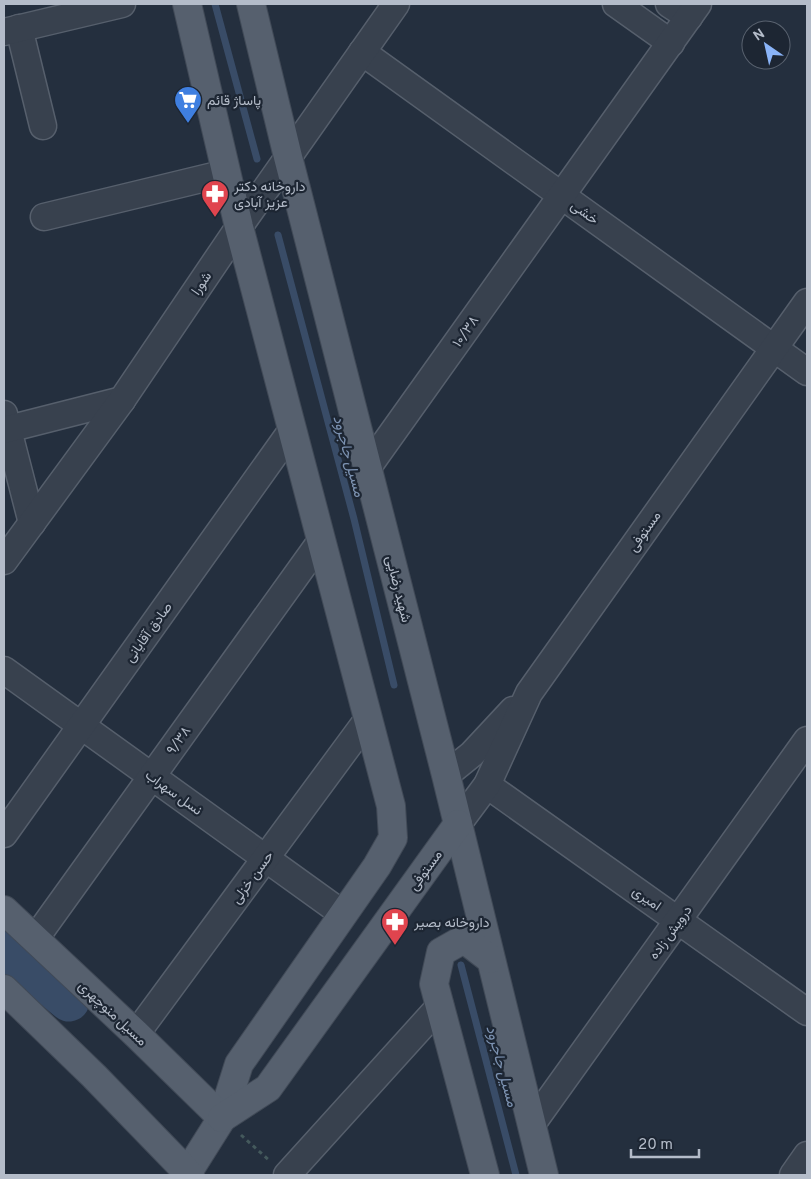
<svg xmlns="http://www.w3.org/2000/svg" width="811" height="1179" viewBox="0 0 811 1179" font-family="Overpass,Vazirmatn,sans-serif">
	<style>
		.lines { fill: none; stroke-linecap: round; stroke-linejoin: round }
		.stream { stroke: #394c67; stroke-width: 7 }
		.river { stroke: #394c67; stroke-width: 41 }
		.minor-casing { stroke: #565f6c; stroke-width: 29 }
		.major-casing { stroke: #414a57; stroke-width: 30 }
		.path { stroke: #44595c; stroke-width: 3; stroke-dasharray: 4 4; stroke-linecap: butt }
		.minor { stroke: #38414e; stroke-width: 26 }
		.major { stroke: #56606e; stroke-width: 28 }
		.labels { text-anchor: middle; stroke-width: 4.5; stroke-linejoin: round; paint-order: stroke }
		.poi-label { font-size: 14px; fill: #b4bcc9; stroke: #1d2633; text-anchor: start }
		.street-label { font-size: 14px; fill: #b4bcc9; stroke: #1d2633 }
		.water-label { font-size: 15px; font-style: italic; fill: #7c92b1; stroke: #1d2633 }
	</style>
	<rect width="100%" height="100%" fill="#242f3e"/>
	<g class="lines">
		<g class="stream">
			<path d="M215 4 257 159"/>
			<path d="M278 235 354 519 394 685"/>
			<path d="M461 965 516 1175"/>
		</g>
		<path class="river" d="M4 948 69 1001"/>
		<defs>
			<g id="minor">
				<path d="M616 4 671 43"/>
				<path d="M669 4 689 17"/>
				<path d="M19 28 43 126"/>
				<path d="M4 32 122 4"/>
				<path d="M362 52 807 372"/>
				<path d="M44 217 226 173"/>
				<path d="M4 414 32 523"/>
				<path d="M4 430 122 400"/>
				<path d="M368 467 698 4"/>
				<path d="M4 561 122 400 239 227 396 4"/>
				<path d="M4 670 343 914"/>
				<path d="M446 775 472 754 513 710"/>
				<path d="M487 785 807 1012"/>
				<path d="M458 824 487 785 529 693 807 302"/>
				<path d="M4 834 292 430"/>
				<path d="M35 939 321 541"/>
				<path d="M136 1034 368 719"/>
				<path d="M532 1124 807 740"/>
				<path d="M287 1175 440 1006"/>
				<path d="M793 1175 807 1155"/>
			</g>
			<g id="major">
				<path d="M187 4 239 227 391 806 393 838 377 866 239 1064 222 1118 188 1172"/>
				<path d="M251 4 288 157 446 775 544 1175"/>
				<path d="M4 910 136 1034 222 1118"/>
				<path d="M4 989 94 1076 190 1175"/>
				<path d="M222 1118 268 1088 458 824"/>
				<path d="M485 1175 434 984 441 952 464 939 490 959"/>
			</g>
		</defs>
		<use href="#minor" class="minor-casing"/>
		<use href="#major" class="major-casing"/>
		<path class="path" d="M241 1135 270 1161"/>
		<use href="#minor" class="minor"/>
		<use href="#major" class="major"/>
	</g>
	<defs>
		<symbol id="supermarket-pin" viewBox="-11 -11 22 30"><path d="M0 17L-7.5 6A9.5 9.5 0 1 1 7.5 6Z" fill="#3f7fe0" stroke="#1d2633"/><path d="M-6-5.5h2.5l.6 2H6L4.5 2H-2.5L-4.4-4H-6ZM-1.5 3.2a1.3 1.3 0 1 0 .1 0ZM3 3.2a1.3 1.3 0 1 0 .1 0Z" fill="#fff"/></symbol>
		<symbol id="pharmacy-pin" viewBox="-11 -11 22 30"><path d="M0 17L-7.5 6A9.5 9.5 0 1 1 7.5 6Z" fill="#e0444e" stroke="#1d2633"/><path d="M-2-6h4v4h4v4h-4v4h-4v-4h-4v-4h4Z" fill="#fff"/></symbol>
	</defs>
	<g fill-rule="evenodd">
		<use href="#supermarket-pin" x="172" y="84" width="32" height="43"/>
		<use href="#pharmacy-pin" x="199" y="178" width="32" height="43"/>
		<use href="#pharmacy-pin" x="379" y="906" width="32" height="43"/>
	</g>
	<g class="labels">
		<g class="poi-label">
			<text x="207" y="105">پاساژ قائم</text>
			<text x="234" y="191">داروخانه دکتر<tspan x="234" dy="16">عزیز آبادی</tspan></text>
			<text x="414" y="927">داروخانه بصیر</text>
		</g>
		<g class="street-label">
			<text transform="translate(585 212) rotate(36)" y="5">خشی</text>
			<text transform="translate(201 283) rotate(-56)" y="5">شورا</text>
			<text transform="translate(465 331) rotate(-55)" y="5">۱۰/۳۸</text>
			<text transform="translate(644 531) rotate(-55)" y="5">مستوفی</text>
			<text transform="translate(399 589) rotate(76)" y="5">شهید رضایی</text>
			<text transform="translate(148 632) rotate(-54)" y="5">صادق آقایانی</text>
			<text transform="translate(178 740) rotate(-54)" y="5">۹/۳۸</text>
			<text transform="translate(174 792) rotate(36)" y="5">نسل سهراب</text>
			<text transform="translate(425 870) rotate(-54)" y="5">مستوفی</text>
			<text transform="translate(252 877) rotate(-54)" y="5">حسن خزلی</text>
			<text transform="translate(647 898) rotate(35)" y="5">امیری</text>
			<text transform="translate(670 932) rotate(-54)" y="5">درویش زاده</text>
			<text transform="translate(113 1013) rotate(43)" y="5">مسیل منوچهری</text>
		</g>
		<g class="water-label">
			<text transform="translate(349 456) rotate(75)" y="5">مسیل جاجرود</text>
			<text transform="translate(502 1066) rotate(75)" y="5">مسیل جاجرود</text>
		</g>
	</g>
	<rect width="811" height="1179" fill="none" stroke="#b4bcc9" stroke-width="10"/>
	<g transform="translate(766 45) rotate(326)"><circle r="24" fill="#1d2633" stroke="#59626f"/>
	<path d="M0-4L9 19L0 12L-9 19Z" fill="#8ab4f8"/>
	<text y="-8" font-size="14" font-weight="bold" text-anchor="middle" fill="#b4bcc9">N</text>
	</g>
	<path d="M631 1149v8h68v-8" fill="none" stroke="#b4bcc9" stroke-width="2.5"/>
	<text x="638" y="1149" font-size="15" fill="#b4bcc9" stroke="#1d2633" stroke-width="4" paint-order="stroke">20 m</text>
</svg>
